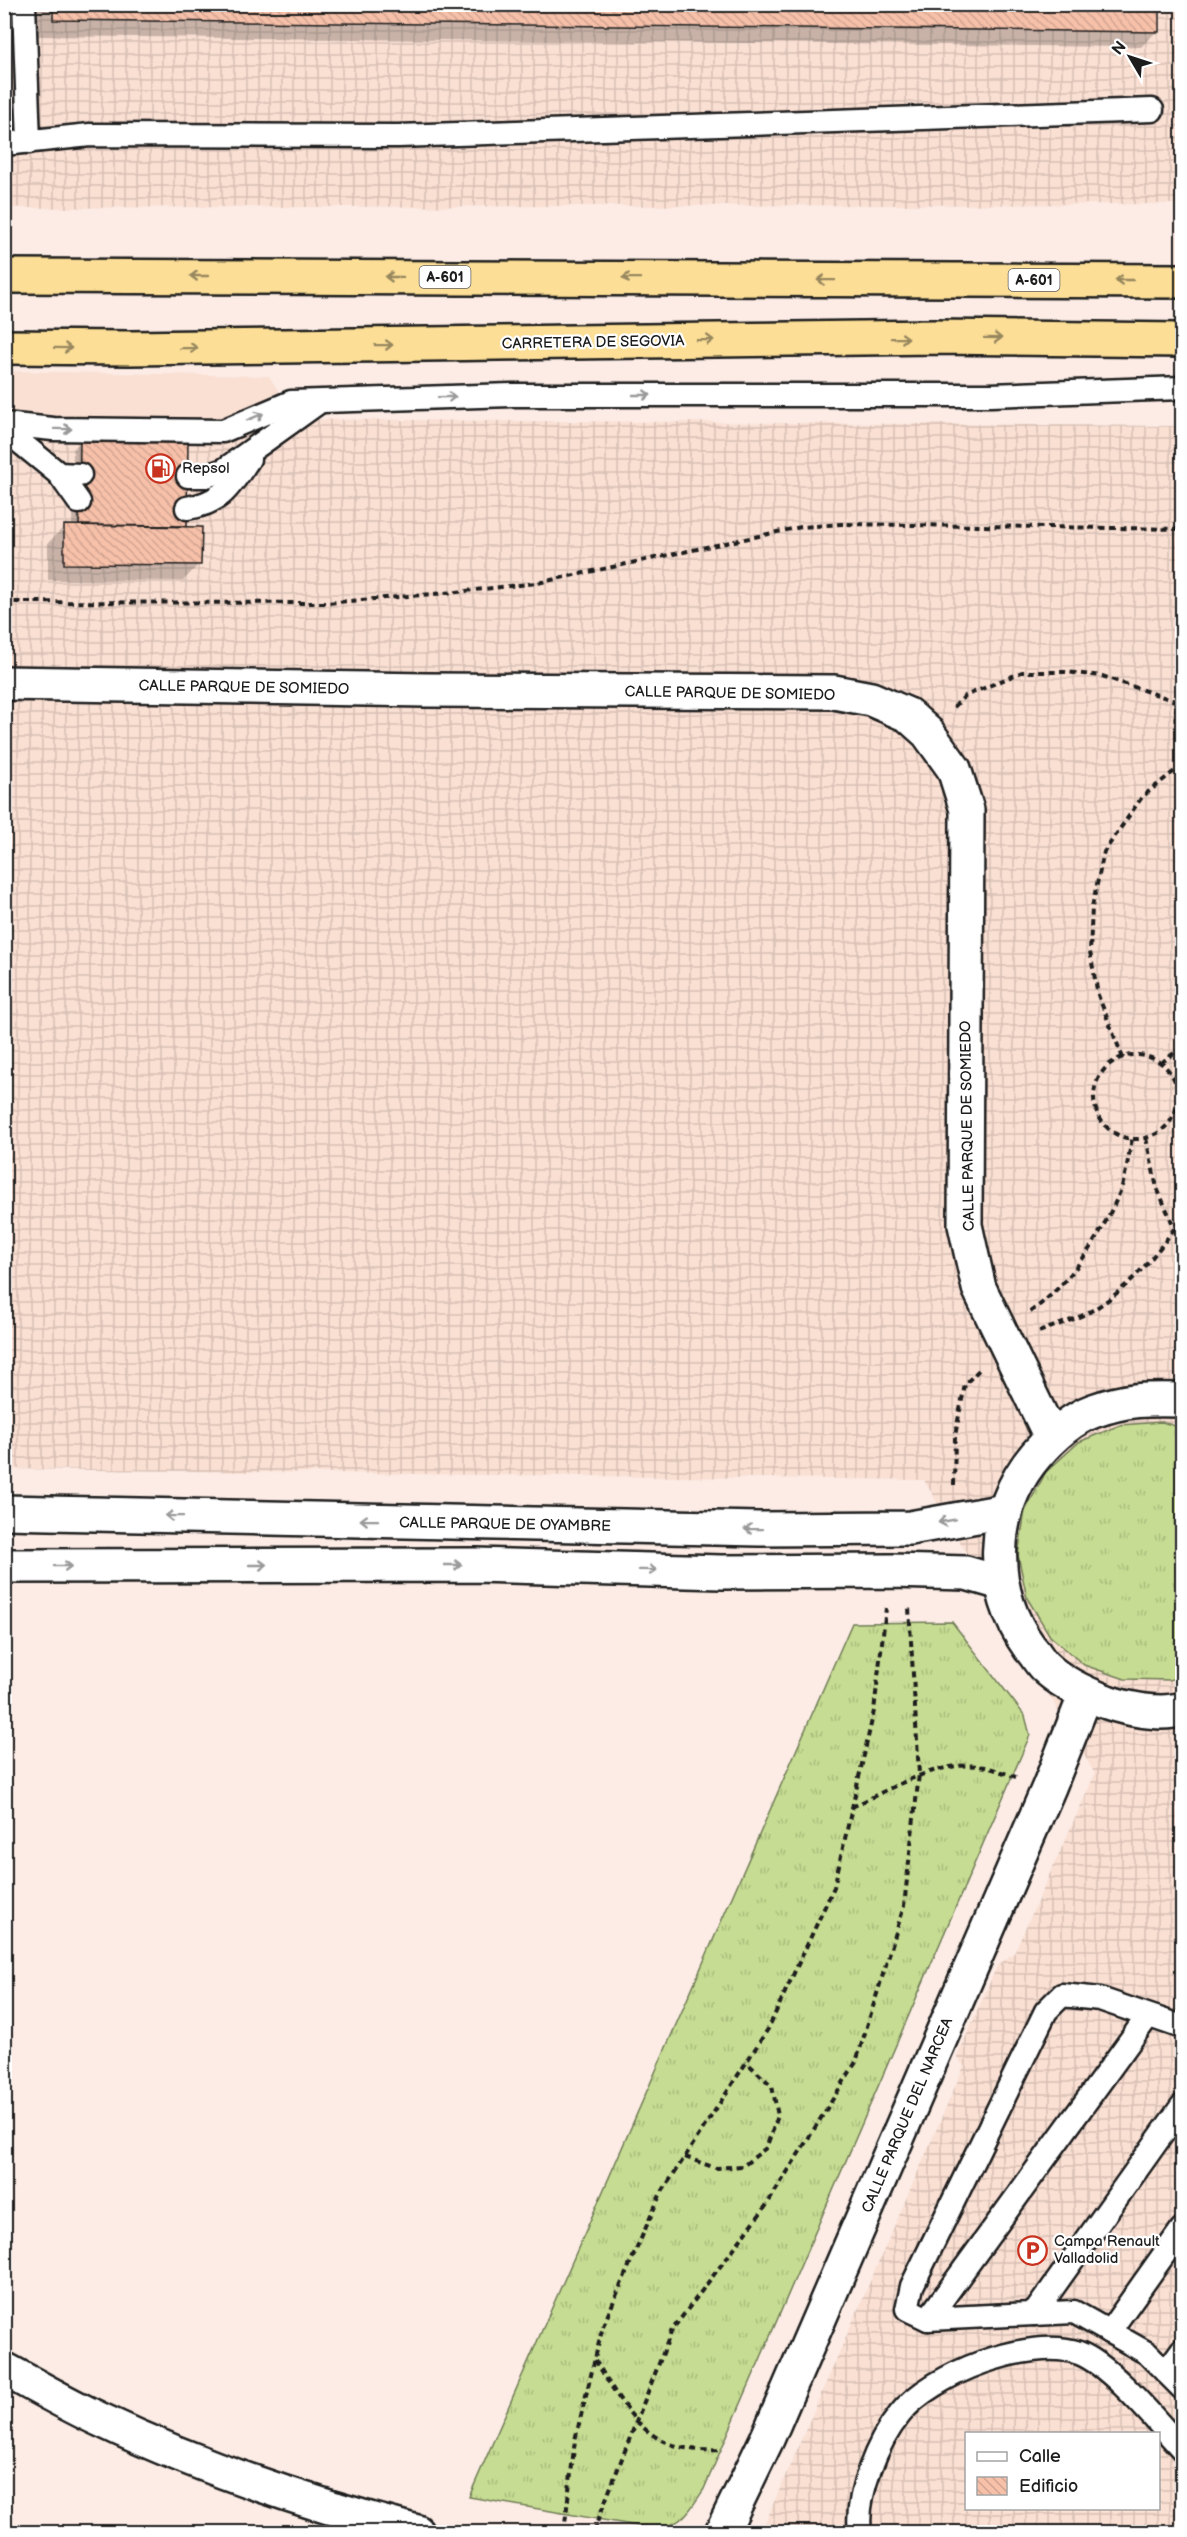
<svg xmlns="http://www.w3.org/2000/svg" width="1187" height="2537" viewBox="0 0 1187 2537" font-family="'Balsamiq Sans',sans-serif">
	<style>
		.built { fill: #fadfd3 }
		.industrial { fill: url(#industrial-grid); fill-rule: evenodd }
		.grass { fill: url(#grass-tufts); stroke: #717c57; stroke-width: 1.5 }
		.shadow { fill: #0003 }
		.building { fill: url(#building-back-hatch); stroke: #1c1c1c; stroke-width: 1.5 }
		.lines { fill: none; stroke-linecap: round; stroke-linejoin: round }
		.lane-casing { stroke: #1c1c1c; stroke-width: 27 }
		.street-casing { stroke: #1c1c1c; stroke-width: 38 }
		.highway-casing { stroke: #1c1c1c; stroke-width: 38 }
		.path { stroke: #1c1c1c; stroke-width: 4; stroke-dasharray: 6 4.5; stroke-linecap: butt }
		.lane { stroke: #fff; stroke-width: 22 }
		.street { stroke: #fff; stroke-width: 33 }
		.highway { stroke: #fcde96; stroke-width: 33 }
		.oneway { stroke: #97875f }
		.oneway2 { stroke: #999 }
		.labels { text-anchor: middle; stroke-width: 4.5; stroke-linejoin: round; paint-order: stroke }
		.shield { fill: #fff; stroke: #606060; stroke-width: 1.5 }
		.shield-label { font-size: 14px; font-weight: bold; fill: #1c1c1c }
		.street-label { font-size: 15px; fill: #1c1c1c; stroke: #fff }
		.poi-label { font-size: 15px; fill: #1c1c1c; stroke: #fff; text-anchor: start }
	</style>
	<defs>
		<pattern id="industrial-grid" width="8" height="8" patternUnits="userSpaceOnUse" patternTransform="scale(1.5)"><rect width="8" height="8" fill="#fadfd3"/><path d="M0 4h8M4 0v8" fill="none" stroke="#d6bfb5"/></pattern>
		<pattern id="grass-tufts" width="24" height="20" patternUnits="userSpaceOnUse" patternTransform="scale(1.5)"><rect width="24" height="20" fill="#c6dc92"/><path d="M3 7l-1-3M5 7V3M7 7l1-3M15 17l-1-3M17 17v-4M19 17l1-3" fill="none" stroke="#aabc7d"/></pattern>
		<pattern id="building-back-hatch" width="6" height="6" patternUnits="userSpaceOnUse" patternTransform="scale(1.5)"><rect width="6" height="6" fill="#f6c0a9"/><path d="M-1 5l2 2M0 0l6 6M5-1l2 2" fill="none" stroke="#d2a491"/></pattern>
	</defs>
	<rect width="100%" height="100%" fill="#fcece5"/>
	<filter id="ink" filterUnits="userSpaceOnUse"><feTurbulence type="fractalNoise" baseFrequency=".0167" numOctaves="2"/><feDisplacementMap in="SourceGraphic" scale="12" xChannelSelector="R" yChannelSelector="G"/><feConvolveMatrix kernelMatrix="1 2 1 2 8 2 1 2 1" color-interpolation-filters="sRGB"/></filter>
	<g filter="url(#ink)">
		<path class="built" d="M5 371 269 376 313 446 5 563Z"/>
		<g class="industrial">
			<path d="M4 5H1182V204L5 208Z"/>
			<path d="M5 417 1182 426V2532H761L964 2066 957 2057 997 1966 1014 1953 1095 1774 924 1480 5 1469ZM966 2434H1158V2508H966Z"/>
		</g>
		<g class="grass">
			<path d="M1162 1422 1182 1428V1676L1169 1680 1125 1679 1084 1665 1050 1636 1027 1598 1018 1555 1025 1511 1046 1472 1079 1442 1120 1425Z"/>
			<path d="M952 1622 1025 1716 1030 1735 704 2489C682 2522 679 2529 638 2526L469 2497 852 1623Z"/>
		</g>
		<g class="shadow">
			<path d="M38 4H1182V9L1158 8 1157 31 1141 47 37 36Z"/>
			<path d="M81 441 186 526 183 528 199 564 183 581 48 580V543L64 527H72L73 449Z"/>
		</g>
		<g class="building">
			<path d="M53 4H1159V32L53 20Z"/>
			<path d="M80 439 188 441 187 526 79 525Z"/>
			<path d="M64 525 202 527 201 565 64 564Z"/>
		</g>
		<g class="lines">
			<defs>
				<g id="lane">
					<path d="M24 4 29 142"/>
					<path d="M4 144 90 135 398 136 1152 110"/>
					<path d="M4 424 53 429 223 431 291 402 512 395H991L1182 388"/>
					<path d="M4 429 59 474 80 475"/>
					<path d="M59 474 79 502"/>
					<path d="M188 476H206L224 470 319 402"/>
					<path d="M187 508C222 503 230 486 249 459"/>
					<path d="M1182 2027 1100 1999 1062 1995 1046 2011 912 2286 907 2309 928 2319 1074 2312 1147 2353 1182 2388"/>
					<path d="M1034 2314 1182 2106"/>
					<path d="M928 2319 1148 2016"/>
					<path d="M1109 2332 1182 2229"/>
					<path d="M1166 2372 1182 2350"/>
					<path d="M860 2532C855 2496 877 2442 900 2414 931 2374 1030 2336 1079 2353 1111 2365 1158 2423 1182 2449"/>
				</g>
				<g id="street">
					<path d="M4 683 426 690 834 692 871 699 908 715 928 733 954 769 967 810 965 1225 979 1288 1051 1437"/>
					<path d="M1182 1400C1148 1399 1126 1399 1093 1411 1071 1419 1051 1438 1036 1455 989 1510 988 1590 1030 1648 1035 1653 1039 1661 1044 1666 1060 1682 1086 1694 1107 1702 1127 1709 1161 1716 1182 1709"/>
					<path d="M4 1512 759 1529 910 1528 1005 1511"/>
					<path d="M4 1566 477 1565 721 1572 892 1571 966 1573 1001 1583"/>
					<path d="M4 2369C36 2386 68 2405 101 2420 202 2468 310 2504 417 2532"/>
					<path d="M722 2532 768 2437 1049 1787 1086 1694"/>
				</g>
				<g id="highway">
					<path d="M4 276 1182 281"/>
					<path d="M4 347 130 348 934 337 1182 340"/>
				</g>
			</defs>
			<use href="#lane" class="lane-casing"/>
			<use href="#street" class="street-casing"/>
			<use href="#highway" class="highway-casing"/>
			<g class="path">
				<path d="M4 602 326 603 457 592 537 583 801 527 842 524 1182 529"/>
				<path d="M1182 696C1172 712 1175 730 1182 746"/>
				<path d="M954 707 965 696 1022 672H1065L1102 676 1178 702"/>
				<circle cx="1136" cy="1097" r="42"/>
				<path d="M1123 1058 1098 995 1090 952 1092 907 1104 852 1142 797 1182 765"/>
				<path d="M1161 1063 1182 1047"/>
				<path d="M1146 1138 1157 1188 1182 1245"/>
				<path d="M1030 1312C1071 1283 1099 1239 1119 1194 1126 1178 1128 1157 1132 1139"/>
				<path d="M1039 1332C1056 1325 1075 1320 1091 1311 1128 1290 1159 1252 1182 1217"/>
				<path d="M954 1485 955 1436 965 1384 979 1370"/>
				<path d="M852 1807C890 1789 941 1758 985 1767 995 1769 1006 1774 1016 1777"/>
				<path d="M685 2157 716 2168 743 2166 766 2148 778 2116 772 2086 746 2062"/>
				<path d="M595 2360C630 2416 647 2454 721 2450"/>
				<path d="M564 2532 575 2440 603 2326 660 2195 768 2029 834 1887 874 1711 886 1608"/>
				<path d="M596 2532V2525L672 2330 766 2206 856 2062 904 1906 919 1774 909 1608"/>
			</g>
			<use href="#lane" class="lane"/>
			<use href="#street" class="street"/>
			<use href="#highway" class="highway"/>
		</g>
		<defs><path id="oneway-shaft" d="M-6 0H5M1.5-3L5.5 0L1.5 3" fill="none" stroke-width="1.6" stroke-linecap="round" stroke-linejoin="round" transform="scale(1.5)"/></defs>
		<g class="oneway">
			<use href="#oneway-shaft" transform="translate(199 276) rotate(-180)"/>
			<use href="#oneway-shaft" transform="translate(394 277) rotate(-180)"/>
			<use href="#oneway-shaft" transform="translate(631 278) rotate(-179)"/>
			<use href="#oneway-shaft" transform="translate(826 280) rotate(-179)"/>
			<use href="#oneway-shaft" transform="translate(1124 280) rotate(-180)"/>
			<use href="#oneway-shaft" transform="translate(900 338) rotate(-1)"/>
			<use href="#oneway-shaft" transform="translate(993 338) rotate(1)"/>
			<use href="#oneway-shaft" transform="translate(705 340) rotate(-1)"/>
			<use href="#oneway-shaft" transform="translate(384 345) rotate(-1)"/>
			<use href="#oneway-shaft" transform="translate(63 348) rotate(1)"/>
			<use href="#oneway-shaft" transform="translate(189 348) rotate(-1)"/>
		</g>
		<g class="oneway2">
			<use href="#oneway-shaft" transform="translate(642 395)"/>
			<use href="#oneway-shaft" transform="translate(447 397) rotate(-2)"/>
			<use href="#oneway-shaft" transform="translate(255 417) rotate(-22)"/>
			<use href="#oneway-shaft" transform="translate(63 429) rotate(1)"/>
			<use href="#oneway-shaft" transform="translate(174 1516) rotate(-179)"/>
			<use href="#oneway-shaft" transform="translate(369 1520) rotate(-179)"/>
			<use href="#oneway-shaft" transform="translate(947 1521) rotate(170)"/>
			<use href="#oneway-shaft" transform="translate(753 1529) rotate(-179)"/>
			<use href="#oneway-shaft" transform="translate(258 1565)"/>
			<use href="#oneway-shaft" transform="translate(453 1565)"/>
			<use href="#oneway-shaft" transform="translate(63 1566)"/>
			<use href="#oneway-shaft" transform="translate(648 1570) rotate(1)"/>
		</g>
	</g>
	<defs>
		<symbol id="fuel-ring" viewBox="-11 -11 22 22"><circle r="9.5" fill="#fff" stroke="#c8321e" stroke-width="1.5"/><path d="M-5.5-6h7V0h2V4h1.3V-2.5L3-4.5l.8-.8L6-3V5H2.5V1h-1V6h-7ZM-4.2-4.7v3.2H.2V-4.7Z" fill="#c8321e"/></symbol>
		<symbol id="parking-ring" viewBox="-11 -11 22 22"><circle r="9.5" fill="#fff" stroke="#c8321e" stroke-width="1.5"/><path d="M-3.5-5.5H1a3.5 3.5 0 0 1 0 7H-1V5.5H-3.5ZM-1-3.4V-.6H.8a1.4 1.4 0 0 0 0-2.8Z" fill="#c8321e"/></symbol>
	</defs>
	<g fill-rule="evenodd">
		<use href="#fuel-ring" x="144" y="452" width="33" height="33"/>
		<use href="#parking-ring" x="1016" y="2234" width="33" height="33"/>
	</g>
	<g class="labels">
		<g class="shield">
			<rect x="419.5" y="266" width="51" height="22" rx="4.5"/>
			<rect x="1008.5" y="269" width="51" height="22" rx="4.5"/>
		</g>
		<g class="shield-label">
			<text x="445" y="282">A-601</text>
			<text x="1034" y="285">A-601</text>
		</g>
		<g class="street-label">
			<text transform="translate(593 342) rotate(-1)" y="5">CARRETERA DE SEGOVIA</text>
			<text transform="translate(244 687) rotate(1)" y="5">CALLE PARQUE DE SOMIEDO</text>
			<text transform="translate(730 693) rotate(1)" y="5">CALLE PARQUE DE SOMIEDO</text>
			<text transform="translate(967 1126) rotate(-91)" y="5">CALLE PARQUE DE SOMIEDO</text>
			<text transform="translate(505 1524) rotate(1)" y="5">CALLE PARQUE DE OYAMBRE</text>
			<text transform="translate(907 2115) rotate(-67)" y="5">CALLE PARQUE DEL NARCEA</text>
		</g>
		<g class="poi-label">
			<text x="182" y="473">Repsol</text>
			<text x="1054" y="2246">Campa Renault<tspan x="1054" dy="17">Valladolid</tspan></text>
		</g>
	</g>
	<rect width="1187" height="2537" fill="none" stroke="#fff" stroke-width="24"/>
	<rect x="12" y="12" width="1163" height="2513" fill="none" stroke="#1c1c1c" stroke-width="2" filter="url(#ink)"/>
	<rect x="965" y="2432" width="195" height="78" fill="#ffffff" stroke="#a4a4a4" stroke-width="1.5"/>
	<rect x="977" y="2452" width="30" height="9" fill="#ffffff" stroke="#a4a4a4" stroke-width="1.5"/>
	<text x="1019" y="2462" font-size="18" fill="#1c1c1c">Calle</text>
	<rect x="977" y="2477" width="30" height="18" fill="url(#building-back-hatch)" stroke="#a4a4a4" stroke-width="1.5"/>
	<text x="1019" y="2492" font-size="18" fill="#1c1c1c">Edificio</text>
	<g transform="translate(1130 57) rotate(309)" stroke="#ffffff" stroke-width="4.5" paint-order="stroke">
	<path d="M0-4.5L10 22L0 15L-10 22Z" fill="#1c1c1c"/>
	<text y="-9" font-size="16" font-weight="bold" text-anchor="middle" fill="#1c1c1c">N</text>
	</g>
</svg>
